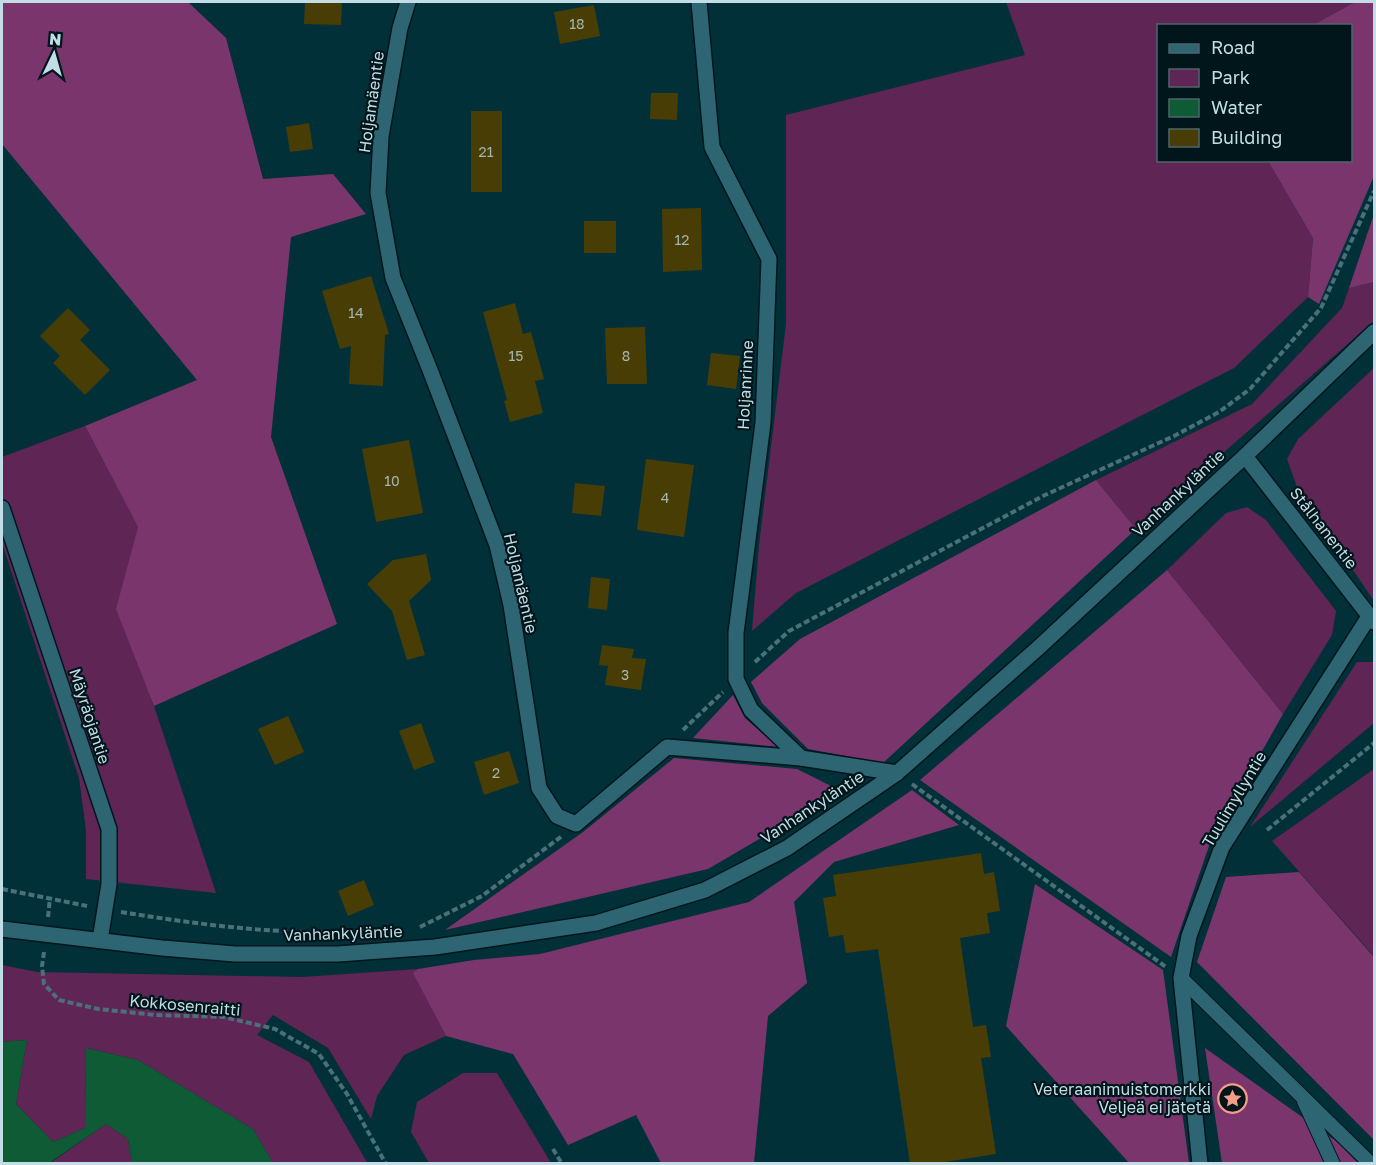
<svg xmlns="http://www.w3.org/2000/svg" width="1376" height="1165" viewBox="0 0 1376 1165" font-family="'Golos Text',sans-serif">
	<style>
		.green { fill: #5f2554 }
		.forest { fill: #7a366c }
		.water { fill: #0f5b35 }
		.building { fill: #493d06 }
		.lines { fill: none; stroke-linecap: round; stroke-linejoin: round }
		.lane-casing { stroke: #00161d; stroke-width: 16 }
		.street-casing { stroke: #00161d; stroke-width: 18 }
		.secondary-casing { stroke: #00161d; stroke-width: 18 }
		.path { stroke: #4a717a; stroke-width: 4; stroke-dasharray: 6 3; stroke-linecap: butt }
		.lane { stroke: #2e6572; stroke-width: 14 }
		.street { stroke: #2e6572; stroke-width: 15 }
		.secondary { stroke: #2e6572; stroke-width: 15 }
		.labels { text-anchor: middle; stroke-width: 4.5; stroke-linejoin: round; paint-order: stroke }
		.number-label { font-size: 14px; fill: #a4b5ad }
		.street-label { font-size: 16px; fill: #c2dde5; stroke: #01161b }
		.poi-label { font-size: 16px; fill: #c2dde5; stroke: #01161b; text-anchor: end }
	</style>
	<rect width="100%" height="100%" fill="#023039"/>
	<g class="green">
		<path d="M1006 2H1355L1313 25 1158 26V160L1268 161 1313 238 1308 297 1234 368 796 593 752 631 759 545 786 324V115L1025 55Z"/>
		<path d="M1374 282V321L1136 529 1096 480 1252 404 1342 308 1349 288Z"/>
		<path d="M1374 368V601L1297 487 1287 459 1298 439Z"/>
		<path d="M85 426 138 527 117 609 154 706 216 893 86 879V830L79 778 2 543V457Z"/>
		<path d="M1247 507 1266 520 1336 611 1332 635 1283 714 1167 570 1226 513Z"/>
		<path d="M1357 662H1374V723L1250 827Z"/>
		<path d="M1374 769V956L1272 841Z"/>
		<path d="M2 965 37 972 302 977 418 969 414 974 446 1036 404 1055 377 1096 371 1119 328 1048 273 1015 257 1035 309 1062 368 1164 273 1163 253 1129 138 1060 86 1048 85 1128 53 1142 16 1104 27 1040 2 1042Z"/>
		<path d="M463 1073H497L551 1163H429L411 1132 417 1102Z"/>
		<path d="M106 1124 128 1139 132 1163 49 1164Z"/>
	</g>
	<g class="forest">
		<path d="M2 2H188L226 38 263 179 333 174 366 214 291 237 271 437 337 624 154 706 116 609 138 527 85 426 197 380 2 144Z"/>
		<path d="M1355 2H1374V176L1319 304 1308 297 1313 238 1268 161 1350 160V26L1313 25Z"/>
		<path d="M1374 214V282L1349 288Z"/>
		<path d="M1096 480 1136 529 883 763 808 749 762 703 751 682 800 639Z"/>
		<path d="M1167 570 1283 714 1210 843 1171 957 920 780Z"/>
		<path d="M733 695 745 718 778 747 693 738Z"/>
		<path d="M674 758 797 769 841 791 708 869 445 930 583 832Z"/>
		<path d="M912 790 959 825 834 862 794 902 807 983 768 1016 754 1163H661L636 1115 568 1145 513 1054 446 1036 413 973 418 969 474 960 540 954 749 902Z"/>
		<path d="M1299 872 1374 957V1140L1197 962 1226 877Z"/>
		<path d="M1035 884 1163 970 1189 1163H1129L1006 1026Z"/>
		<path d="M1205 1048 1336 1141 1358 1163H1222Z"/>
	</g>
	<path class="water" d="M27 1040 16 1104 53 1142 85 1128 86 1048 138 1060 253 1129 273 1163H132L128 1139 106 1124 49 1163H2V1042Z"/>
	<g class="building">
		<path d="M305 2H342L341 25 304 24Z"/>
		<path d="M594 5 600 36 560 44 554 12Z"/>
		<path d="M651 93H678L677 120 650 119Z"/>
		<rect x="471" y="111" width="31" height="81"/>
		<path d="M309 123 313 149 290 152 286 127Z"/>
		<path d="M701 208 702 270 663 272 662 209Z"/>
		<rect x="584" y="221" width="32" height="32"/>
		<path d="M371 276 389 334 385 335 383 386 349 384 351 346 340 349 322 291Z"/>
		<path d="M515 303 523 334 531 332 544 379 535 381 543 413 510 422 504 401 507 400 483 312Z"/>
		<path d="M68 308 90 330 80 340 110 370 85 395 53 363 60 356 40 336Z"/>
		<path d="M645 327 647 384H607L605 328Z"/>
		<path d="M711 353 740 356 736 389 707 385Z"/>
		<path d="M409 440 423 513 376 522 362 449Z"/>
		<path d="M646 459 694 465 684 537 637 530Z"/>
		<path d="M575 483 605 486 601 516 572 513Z"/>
		<path d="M426 554 431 580 409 601 425 655 407 660 392 611 367 584 393 560Z"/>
		<path d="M591 577 610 579 607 610 588 608Z"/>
		<path d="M602 645 634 649 632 658 646 659 641 690 605 685 608 666 599 665Z"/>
		<path d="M288 716 304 752 275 765 258 729Z"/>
		<path d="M421 723 435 762 414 770 399 731Z"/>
		<path d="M509 751 519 783 484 795 474 762Z"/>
		<path d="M981 853 984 874 994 872 1000 911 987 913 990 933 960 938 973 1027 986 1025 991 1057 981 1058 996 1154 932 1164H910L878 949 846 953 843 935 829 937 823 898 836 896 833 875Z"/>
		<path d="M364 880 374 905 348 916 338 891Z"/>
	</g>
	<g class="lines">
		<defs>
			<g id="lane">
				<path d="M1181 978 1371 1164"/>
				<path d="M1304 1101 1333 1164"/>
			</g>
			<g id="street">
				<path d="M408 2 400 28 381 136 378 193 393 278 430 370 497 545 511 605 539 788 557 816 576 824 667 747 801 758 897 773"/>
				<path d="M699 2 712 147 769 259 763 423 736 633V679L751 710 801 758"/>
				<path d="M1245 456 1374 622"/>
				<path d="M2 508 109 829V884L100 940"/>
				<path d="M1200 1164 1181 978 1189 936 1222 847 1370 615"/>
			</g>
			<path id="secondary" d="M2 929 162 948 235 954H338L435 947 596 923 705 890 787 848 897 773 1037 649 1245 456 1374 332"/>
		</defs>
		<use href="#lane" class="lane-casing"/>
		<use href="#street" class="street-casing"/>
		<use href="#secondary" class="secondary-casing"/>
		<g class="path">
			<path d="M755 662 789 631 1045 495 1174 436 1219 412 1250 389 1321 308 1374 191"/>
			<path d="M683 730 723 692"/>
			<path d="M912 784 1166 967"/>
			<path d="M1267 830 1374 743"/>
			<path d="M2 889 87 906"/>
			<path d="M121 912C202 925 285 936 368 931"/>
			<path d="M48 917 50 898"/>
			<path d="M420 927 482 896 562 836"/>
			<path d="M44 952 42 966 44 984 59 1000 98 1009 156 1015 224 1017 275 1029 319 1054 347 1094 386 1164"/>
			<path d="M553 1149 562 1164"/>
		</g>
		<use href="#lane" class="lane"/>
		<use href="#street" class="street"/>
		<use href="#secondary" class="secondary"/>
	</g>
	<defs>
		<symbol id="sight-ring" viewBox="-11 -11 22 22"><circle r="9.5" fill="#01161b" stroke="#f49e87" stroke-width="1.5"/><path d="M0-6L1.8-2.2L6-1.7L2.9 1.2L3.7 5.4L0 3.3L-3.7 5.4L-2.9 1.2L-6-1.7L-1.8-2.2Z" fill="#f49e87"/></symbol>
	</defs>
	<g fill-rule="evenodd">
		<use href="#sight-ring" x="1216" y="1082" width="33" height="33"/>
	</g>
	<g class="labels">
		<g class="number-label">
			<text x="577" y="29">18</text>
			<text x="486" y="157">21</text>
			<text x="682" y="245">12</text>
			<text x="356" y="318">14</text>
			<text x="516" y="361">15</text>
			<text x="626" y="361">8</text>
			<text x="392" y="486">10</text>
			<text x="665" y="503">4</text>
			<text x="625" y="680">3</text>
			<text x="496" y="778">2</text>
		</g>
		<g class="street-label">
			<text transform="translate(371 102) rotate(-82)" y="6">Holjamäentie</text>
			<text transform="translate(745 385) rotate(-87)" y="6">Holjanrinne</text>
			<text transform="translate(1178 493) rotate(-43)" y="6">Vanhankyläntie</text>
			<text transform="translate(1324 528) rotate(52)" y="6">Stålhanentie</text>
			<text transform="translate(521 583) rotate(77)" y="6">Holjamäentie</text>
			<text transform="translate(90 716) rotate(72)" y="6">Mäyräojantie</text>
			<text transform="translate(1234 799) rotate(-59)" y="6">Tuulimyllyntie</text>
			<text transform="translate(812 807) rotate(-33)" y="6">Vanhankyläntie</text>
			<text transform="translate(343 933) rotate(-2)" y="6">Vanhankyläntie</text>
			<text transform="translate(185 1005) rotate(5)" y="6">Kokkosenraitti</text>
		</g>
		<g class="poi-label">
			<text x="1211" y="1095">Veteraanimuistomerkki<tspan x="1211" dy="18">Veljeä ei jätetä</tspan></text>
		</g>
	</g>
	<rect width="1376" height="1165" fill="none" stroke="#c2dde5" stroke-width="6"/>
	<rect x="1157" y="24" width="195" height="138" fill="#01161b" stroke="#4e666c" stroke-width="1.5"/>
	<rect x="1169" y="44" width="30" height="9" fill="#2e6572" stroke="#4e666c" stroke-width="1.5"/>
	<text x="1211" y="54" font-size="18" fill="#c2dde5">Road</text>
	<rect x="1169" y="69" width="30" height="18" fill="#5f2554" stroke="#4e666c" stroke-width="1.5"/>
	<text x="1211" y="84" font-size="18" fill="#c2dde5">Park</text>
	<rect x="1169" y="99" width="30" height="18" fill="#0f5b35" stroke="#4e666c" stroke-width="1.5"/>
	<text x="1211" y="114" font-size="18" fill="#c2dde5">Water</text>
	<rect x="1169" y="129" width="30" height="18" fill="#493d06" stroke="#4e666c" stroke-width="1.5"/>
	<text x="1211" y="144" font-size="18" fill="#c2dde5">Building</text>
	<g transform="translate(54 54) rotate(5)" stroke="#01161b" stroke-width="4.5" paint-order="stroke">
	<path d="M0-4.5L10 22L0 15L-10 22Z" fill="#c2dde5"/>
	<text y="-9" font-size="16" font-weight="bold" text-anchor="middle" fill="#c2dde5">N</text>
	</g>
</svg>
